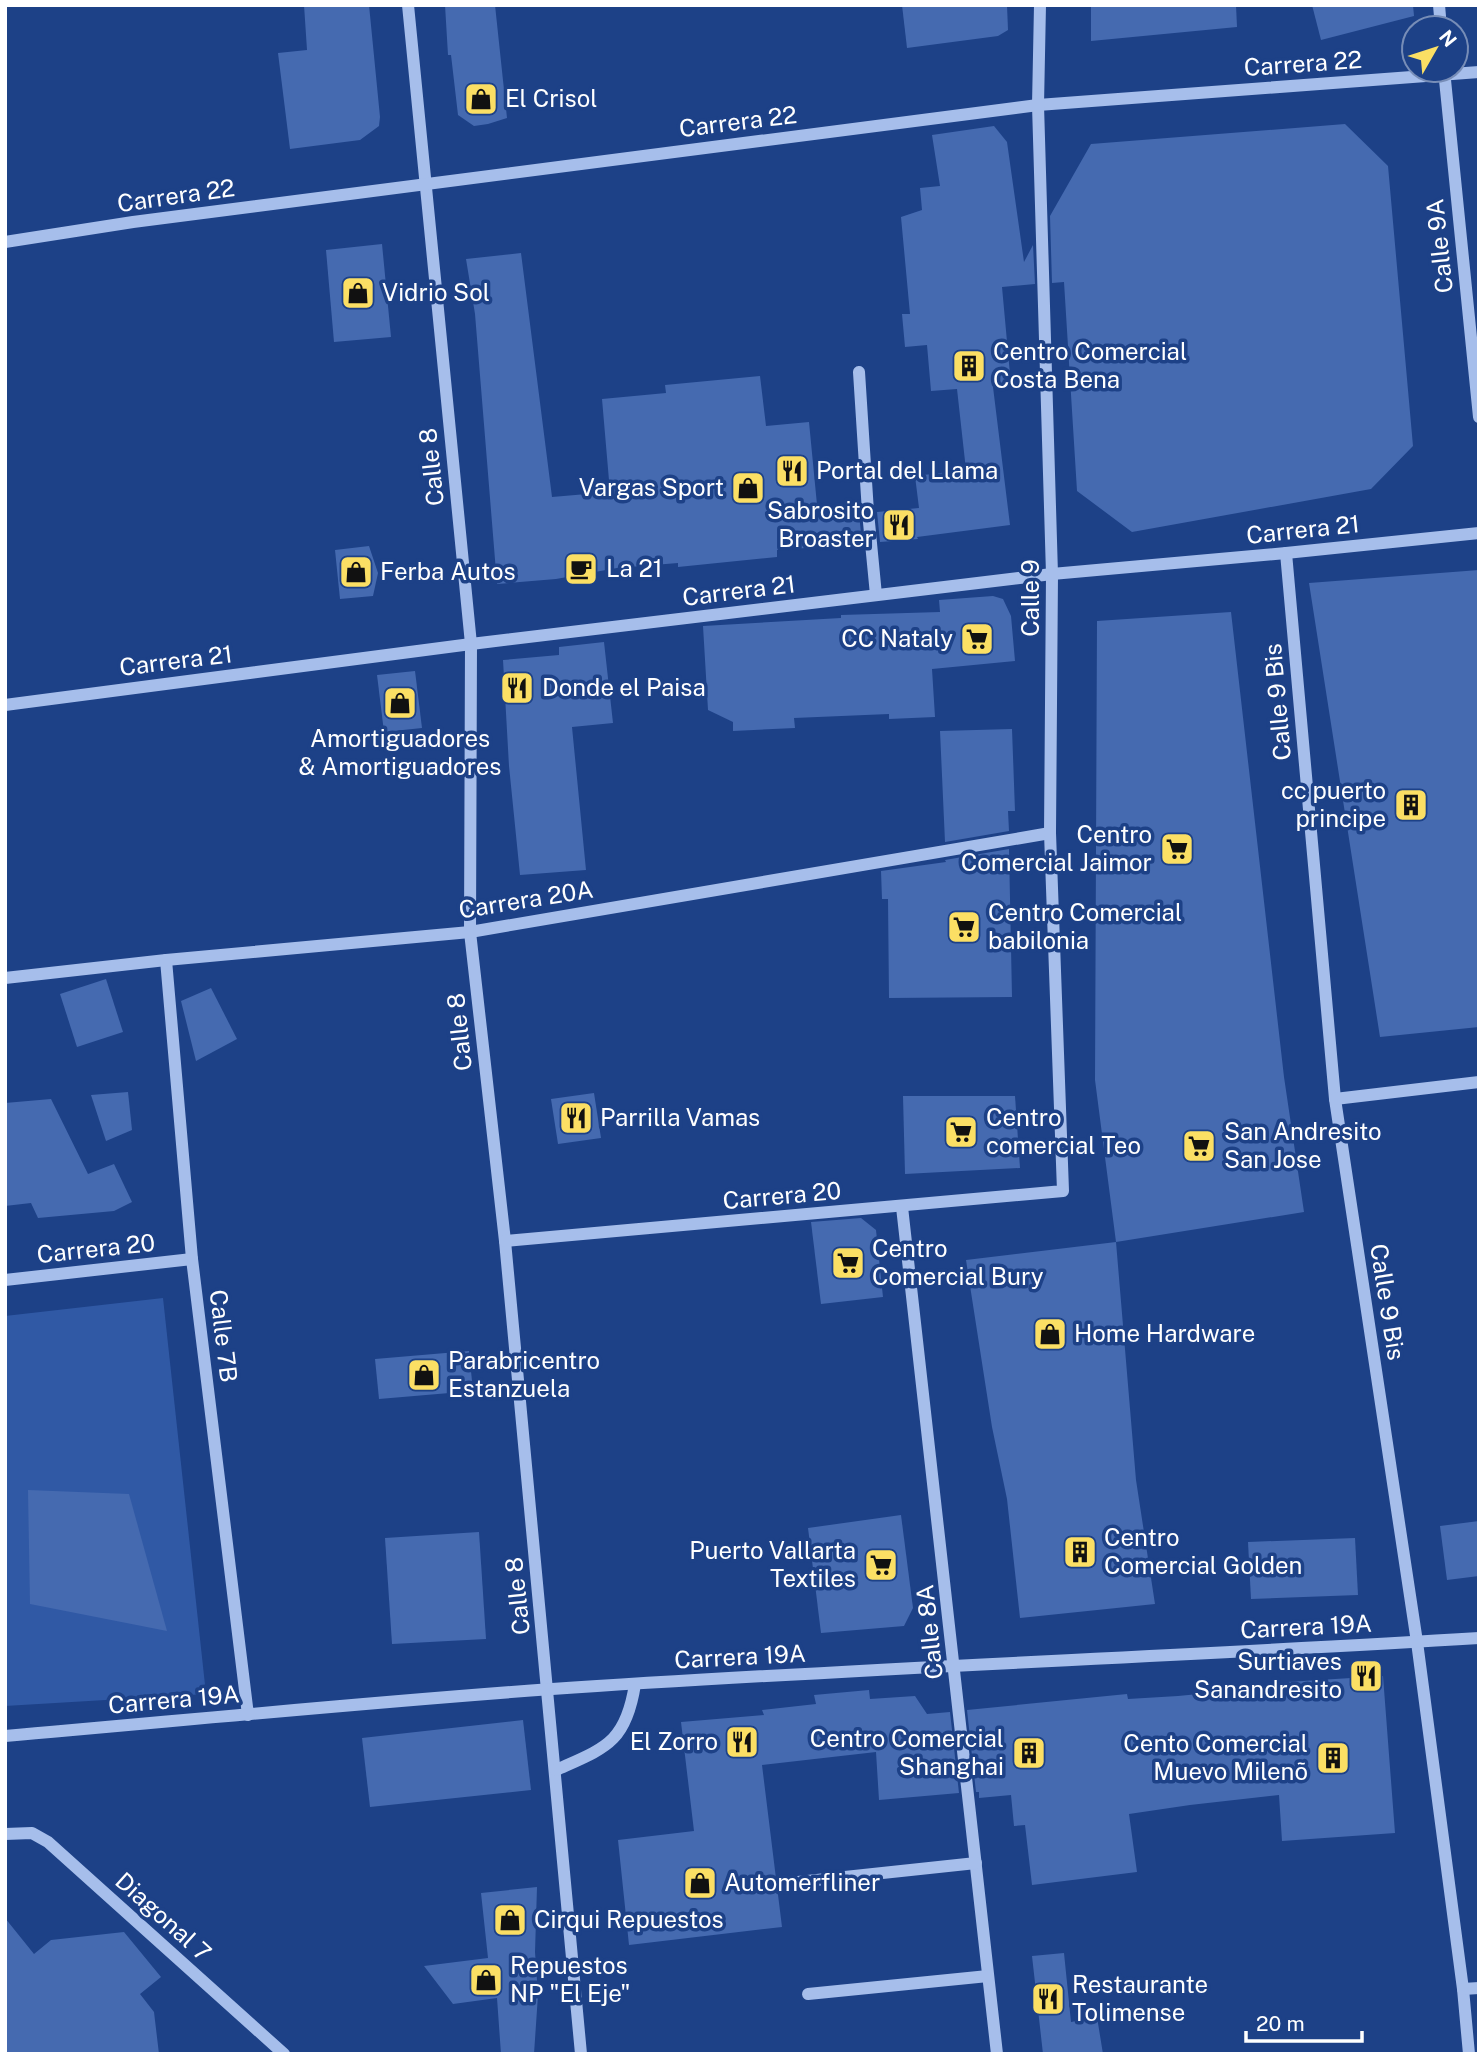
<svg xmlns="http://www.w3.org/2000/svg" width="1484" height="2059" viewBox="0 0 1484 2059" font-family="'Public Sans',sans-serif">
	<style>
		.park { fill: #3059a5 }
		.building { fill: #456ab0 }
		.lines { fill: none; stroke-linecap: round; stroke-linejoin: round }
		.minor { stroke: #a6beeb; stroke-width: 12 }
		.labels { text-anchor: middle; stroke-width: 7; stroke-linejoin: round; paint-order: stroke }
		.street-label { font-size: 24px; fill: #fff; stroke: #1d4187 }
		.poi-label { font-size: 24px; fill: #fff; stroke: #1d4187; text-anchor: start }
	</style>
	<rect width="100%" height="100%" fill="#1d4187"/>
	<path class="park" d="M163 1298 206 1694 5 1706V1316Z"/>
	<g class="building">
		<path d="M304 5H369L380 117 379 126 360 140 290 149 278 53 307 50Z"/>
		<path d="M445 5H495L507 118 488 124 474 126 458 115 451 55H448Z"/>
		<path d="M902 5H1007L1008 30 998 36 907 48Z"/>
		<path d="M1091 5H1236L1237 27 1091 41Z"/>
		<path d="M1312 5H1413L1414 16 1321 40Z"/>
		<path d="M1345 124 1388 166 1413 446 1371 489 1132 532 1077 491 1064 282 1052 283 1050 216 1091 144Z"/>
		<path d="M994 126 1007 142 1024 262 1033 245 1035 284 1002 287 1011 385 993 387 1010 525 917 537 918 539 880 542 877 512 919 508 915 476 966 470 957 389 931 391 927 345 905 347 902 314H910L901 217 922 210 920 188 940 186 932 135Z"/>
		<path d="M382 244 391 337 334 342 326 250Z"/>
		<path d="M521 253 552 497 610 492 602 399 666 393 665 385 760 376 766 426 809 422 818 515 859 513 862 544 777 550V557L678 567V563L617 568 556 579 497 584 475 314 466 259Z"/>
		<path d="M369 546 378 573 373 596 340 599 335 550Z"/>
		<path d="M1479 570V1027L1380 1037 1309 583Z"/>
		<path d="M993 596 1003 599 1011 616 1015 661 932 669 935 717 889 719V714L794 718 795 728 733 731V722L708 710 703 626 841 618V615L940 612 939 600Z"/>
		<path d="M1231 612 1284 1077 1304 1212 1116 1242 1095 1080 1097 621Z"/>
		<path d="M604 642 613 723 572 727 586 870 520 875 509 766 503 660 559 655V647Z"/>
		<path d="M415 671 422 728 384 732 377 675Z"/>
		<path d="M1012 729 1015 811H1008L1009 831 945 842 940 731Z"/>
		<path d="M1009 849 1012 997 889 998 888 899H882L881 871 946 862 945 860Z"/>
		<path d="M106 979 123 1032 77 1047 60 994Z"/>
		<path d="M211 988 237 1039 196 1061 181 1001Z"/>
		<path d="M128 1092 132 1130 106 1141 91 1095Z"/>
		<path d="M594 1093 601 1138 558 1144 551 1099Z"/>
		<path d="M903 1096H1015L1020 1168 905 1174Z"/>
		<path d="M51 1099 88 1174 114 1164 132 1202 114 1211 38 1218 31 1203 5 1206V1103Z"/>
		<path d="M861 1218 876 1230 883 1297 821 1304 811 1222Z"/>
		<path d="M1116 1242 1136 1480 1155 1604 1020 1618 1007 1499 992 1427 966 1260Z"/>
		<path d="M469 1351 473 1391 379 1399 375 1359Z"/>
		<path d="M28 1490 129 1494 167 1631 30 1604Z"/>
		<path d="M901 1515 913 1608 904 1626 821 1633 808 1528Z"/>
		<path d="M1479 1521V1576L1447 1580 1440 1526Z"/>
		<path d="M479 1532 486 1639 392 1644 385 1538Z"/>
		<path d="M1355 1538 1358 1595 1251 1599 1248 1542Z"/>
		<path d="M1383 1676 1395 1833 1282 1841 1279 1795 1190 1805 1129 1814 1137 1872 1032 1885 1025 1825 1014 1826 1011 1795 979 1798V1792H976L967 1710 1127 1694 1128 1699 1178 1696 1271 1687V1683Z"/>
		<path d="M869 1690 870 1699 915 1696 927 1714 950 1712 959 1793 879 1800 876 1752 762 1765 782 1927 629 1945 618 1840 694 1831 681 1722 764 1715 762 1710 816 1704 814 1695Z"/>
		<path d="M523 1720 531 1790 370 1807 362 1738Z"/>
		<path d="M537 1887 535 1952 538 1995 534 2054H501L497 1998 453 2004 424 1966 488 1958 481 1893Z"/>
		<path d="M5 1918 34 1954 51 1940 124 1932 161 1977 140 1994 154 2012 159 2054H5Z"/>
		<path d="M1064 1953 1071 2022 1097 2017 1103 2054H1043L1032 1956Z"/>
	</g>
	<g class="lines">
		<g class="minor">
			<path d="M408 5 471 644 470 932 505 1241 581 2054"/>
			<path d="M1439 5 1441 28"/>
			<path d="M1444 70 1479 417"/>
			<path d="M5 242 133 222 1038 105 1479 72"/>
			<path d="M859 372 868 512 876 595"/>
			<path d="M1286 553 1335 1099 1417 1642 1463 1989 1469 2054"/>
			<path d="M5 705 471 644 1052 574 1286 553 1479 533"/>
			<path d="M166 960 192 1259 248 1715"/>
			<path d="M5 978 166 960 470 932 1050 833"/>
			<path d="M1335 1099 1479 1082"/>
			<path d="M902 1207 997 2054"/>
			<path d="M505 1241 1063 1191 1050 833 1052 574 1038 105 1040 5"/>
			<path d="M5 1280 192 1259"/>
			<path d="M5 1736C188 1720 370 1702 552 1689 861 1668 1170 1657 1479 1638"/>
			<path d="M556 1770C605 1748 626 1743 635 1684"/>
			<path d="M5 1834 32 1833 48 1842 284 2054"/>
			<path d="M798 1882 976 1863"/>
			<path d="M1463 1989 1479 1988"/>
			<path d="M808 1994 988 1976"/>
		</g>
	</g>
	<defs>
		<symbol id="shop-square" viewBox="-11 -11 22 22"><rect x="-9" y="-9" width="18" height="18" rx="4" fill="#fbdf64" stroke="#1d4187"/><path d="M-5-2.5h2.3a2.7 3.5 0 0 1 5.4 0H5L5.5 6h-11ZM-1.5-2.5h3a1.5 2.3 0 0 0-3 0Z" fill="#111"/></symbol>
		<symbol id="building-square" viewBox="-11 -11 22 22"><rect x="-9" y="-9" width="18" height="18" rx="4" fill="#fbdf64" stroke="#1d4187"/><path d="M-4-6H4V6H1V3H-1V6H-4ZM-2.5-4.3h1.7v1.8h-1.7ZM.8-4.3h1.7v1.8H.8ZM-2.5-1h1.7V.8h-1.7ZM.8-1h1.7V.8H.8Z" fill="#111"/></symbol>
		<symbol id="restaurant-square" viewBox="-11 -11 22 22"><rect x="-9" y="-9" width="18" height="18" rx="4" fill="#fbdf64" stroke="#1d4187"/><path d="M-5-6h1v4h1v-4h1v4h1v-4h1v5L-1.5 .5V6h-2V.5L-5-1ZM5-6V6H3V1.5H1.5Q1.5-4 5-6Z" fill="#111"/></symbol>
		<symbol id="cafe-square" viewBox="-11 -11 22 22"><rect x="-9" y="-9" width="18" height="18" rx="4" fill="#fbdf64" stroke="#1d4187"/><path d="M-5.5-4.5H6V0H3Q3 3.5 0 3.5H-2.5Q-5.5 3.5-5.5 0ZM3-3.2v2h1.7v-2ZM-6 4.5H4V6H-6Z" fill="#111"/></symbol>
		<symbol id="supermarket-square" viewBox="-11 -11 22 22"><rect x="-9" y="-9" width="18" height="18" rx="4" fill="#fbdf64" stroke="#1d4187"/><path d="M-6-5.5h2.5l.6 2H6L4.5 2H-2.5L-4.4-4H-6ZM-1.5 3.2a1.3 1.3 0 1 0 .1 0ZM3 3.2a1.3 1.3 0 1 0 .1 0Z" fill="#111"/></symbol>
	</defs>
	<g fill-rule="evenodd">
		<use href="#shop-square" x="462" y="80" width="38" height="38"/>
		<use href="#shop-square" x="339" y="274" width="38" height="38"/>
		<use href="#building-square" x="950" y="347" width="38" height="38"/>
		<use href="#restaurant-square" x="773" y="452" width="38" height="38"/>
		<use href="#shop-square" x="729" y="469" width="38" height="38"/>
		<use href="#restaurant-square" x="880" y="506" width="38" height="38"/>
		<use href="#cafe-square" x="562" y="550" width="38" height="38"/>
		<use href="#shop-square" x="337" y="553" width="38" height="38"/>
		<use href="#supermarket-square" x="958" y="620" width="38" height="38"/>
		<use href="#restaurant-square" x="498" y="669" width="38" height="38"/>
		<use href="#shop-square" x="381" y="684" width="38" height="38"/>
		<use href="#building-square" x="1392" y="786" width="38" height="38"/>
		<use href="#supermarket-square" x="1158" y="830" width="38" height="38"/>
		<use href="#supermarket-square" x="945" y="908" width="38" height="38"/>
		<use href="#restaurant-square" x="557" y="1099" width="38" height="38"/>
		<use href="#supermarket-square" x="942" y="1113" width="38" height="38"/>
		<use href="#supermarket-square" x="1180" y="1127" width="38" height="38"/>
		<use href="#supermarket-square" x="829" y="1244" width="38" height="38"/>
		<use href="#shop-square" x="1031" y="1315" width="38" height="38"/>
		<use href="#shop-square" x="405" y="1356" width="38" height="38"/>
		<use href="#building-square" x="1061" y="1533" width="38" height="38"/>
		<use href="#supermarket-square" x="862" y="1546" width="38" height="38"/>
		<use href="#restaurant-square" x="1347" y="1657" width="38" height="38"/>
		<use href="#restaurant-square" x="723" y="1723" width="38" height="38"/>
		<use href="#building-square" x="1010" y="1734" width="38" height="38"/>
		<use href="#building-square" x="1314" y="1739" width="38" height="38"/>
		<use href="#shop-square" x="681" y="1864" width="38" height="38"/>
		<use href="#shop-square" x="491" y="1901" width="38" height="38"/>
		<use href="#shop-square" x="467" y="1961" width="38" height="38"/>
		<use href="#restaurant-square" x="1029" y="1980" width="38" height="38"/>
	</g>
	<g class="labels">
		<g class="street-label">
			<text transform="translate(1303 64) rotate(-4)" y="8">Carrera 22</text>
			<text transform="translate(738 122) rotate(-7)" y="8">Carrera 22</text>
			<text transform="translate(176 196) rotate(-8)" y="8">Carrera 22</text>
			<text transform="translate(1440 246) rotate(-96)" y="8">Calle 9A</text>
			<text transform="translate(432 467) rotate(-96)" y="8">Calle 8</text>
			<text transform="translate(1303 530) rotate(-6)" y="8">Carrera 21</text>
			<text transform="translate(739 591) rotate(-7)" y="8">Carrera 21</text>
			<text transform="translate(1031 598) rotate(-90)" y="8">Calle 9</text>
			<text transform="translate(176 661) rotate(-7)" y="8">Carrera 21</text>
			<text transform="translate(1278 702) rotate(-95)" y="8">Calle 9 Bis</text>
			<text transform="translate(526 900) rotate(-9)" y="8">Carrera 20A</text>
			<text transform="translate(460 1032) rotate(-96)" y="8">Calle 8</text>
			<text transform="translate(782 1196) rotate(-5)" y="8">Carrera 20</text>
			<text transform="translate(96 1249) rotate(-6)" y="8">Carrera 20</text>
			<text transform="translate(1387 1302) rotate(81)" y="8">Calle 9 Bis</text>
			<text transform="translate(223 1336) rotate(83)" y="8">Calle 7B</text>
			<text transform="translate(518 1596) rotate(-96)" y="8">Calle 8</text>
			<text transform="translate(1306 1627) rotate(-3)" y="8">Carrera 19A</text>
			<text transform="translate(930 1632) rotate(-96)" y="8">Calle 8A</text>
			<text transform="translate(740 1657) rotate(-3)" y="8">Carrera 19A</text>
			<text transform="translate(174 1700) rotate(-5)" y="8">Carrera 19A</text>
			<text transform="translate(163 1917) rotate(42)" y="8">Diagonal 7</text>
		</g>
		<g class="poi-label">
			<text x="505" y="107">El Crisol</text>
			<text x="382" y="301">Vidrio Sol</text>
			<text x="993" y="360">Centro Comercial<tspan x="993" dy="28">Costa Bena</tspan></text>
			<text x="816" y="479">Portal del Llama</text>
			<text x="724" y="496" text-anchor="end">Vargas Sport</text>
			<text x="874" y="519" text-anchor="end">Sabrosito<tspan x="874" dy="28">Broaster</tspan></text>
			<text x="606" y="577">La 21</text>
			<text x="380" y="580">Ferba Autos</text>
			<text x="953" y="647" text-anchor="end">CC Nataly</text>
			<text x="542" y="696">Donde el Paisa</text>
			<text x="400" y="747" text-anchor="middle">Amortiguadores<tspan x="400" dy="28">&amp; Amortiguadores</tspan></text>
			<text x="1386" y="799" text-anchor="end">cc puerto<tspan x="1386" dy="28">principe</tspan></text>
			<text x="1152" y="843" text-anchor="end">Centro<tspan x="1152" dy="28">Comercial Jaimor</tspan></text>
			<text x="988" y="921">Centro Comercial<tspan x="988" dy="28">babilonia</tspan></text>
			<text x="600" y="1126">Parrilla Vamas</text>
			<text x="986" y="1126">Centro<tspan x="986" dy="28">comercial Teo</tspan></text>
			<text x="1224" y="1140">San Andresito<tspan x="1224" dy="28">San Jose</tspan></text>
			<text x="872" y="1257">Centro<tspan x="872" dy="28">Comercial Bury</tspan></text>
			<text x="1074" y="1342">Home Hardware</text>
			<text x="448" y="1369">Parabricentro<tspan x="448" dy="28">Estanzuela</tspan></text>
			<text x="1104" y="1546">Centro<tspan x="1104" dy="28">Comercial Golden</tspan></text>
			<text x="856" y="1559" text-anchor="end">Puerto Vallarta<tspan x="856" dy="28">Textiles</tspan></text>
			<text x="1342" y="1670" text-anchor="end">Surtiaves<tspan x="1342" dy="28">Sanandresito</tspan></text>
			<text x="1004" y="1747" text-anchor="end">Centro Comercial<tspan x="1004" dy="28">Shanghai</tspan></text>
			<text x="718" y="1750" text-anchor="end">El Zorro</text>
			<text x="1308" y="1752" text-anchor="end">Cento Comercial<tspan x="1308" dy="28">Muevo Milenõ</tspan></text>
			<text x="724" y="1891">Automerfliner</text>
			<text x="534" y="1928">Cirqui Repuestos</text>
			<text x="510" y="1974">Repuestos<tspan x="510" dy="28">NP "El Eje"</tspan></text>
			<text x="1072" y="1993">Restaurante<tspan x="1072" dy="28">Tolimense</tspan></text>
		</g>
	</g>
	<rect width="1484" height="2059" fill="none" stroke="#ffffff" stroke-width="14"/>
	<g transform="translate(1435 49) rotate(51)"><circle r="33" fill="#1d4187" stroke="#778db7" stroke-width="2"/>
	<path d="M0-5L12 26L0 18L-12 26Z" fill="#fbdf64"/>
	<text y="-10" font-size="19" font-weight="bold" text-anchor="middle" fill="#ffffff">N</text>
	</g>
	<path d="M1246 2031v10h116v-10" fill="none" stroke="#ffffff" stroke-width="3.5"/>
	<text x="1256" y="2031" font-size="21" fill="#ffffff" stroke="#1d4187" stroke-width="5" paint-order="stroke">20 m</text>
</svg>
